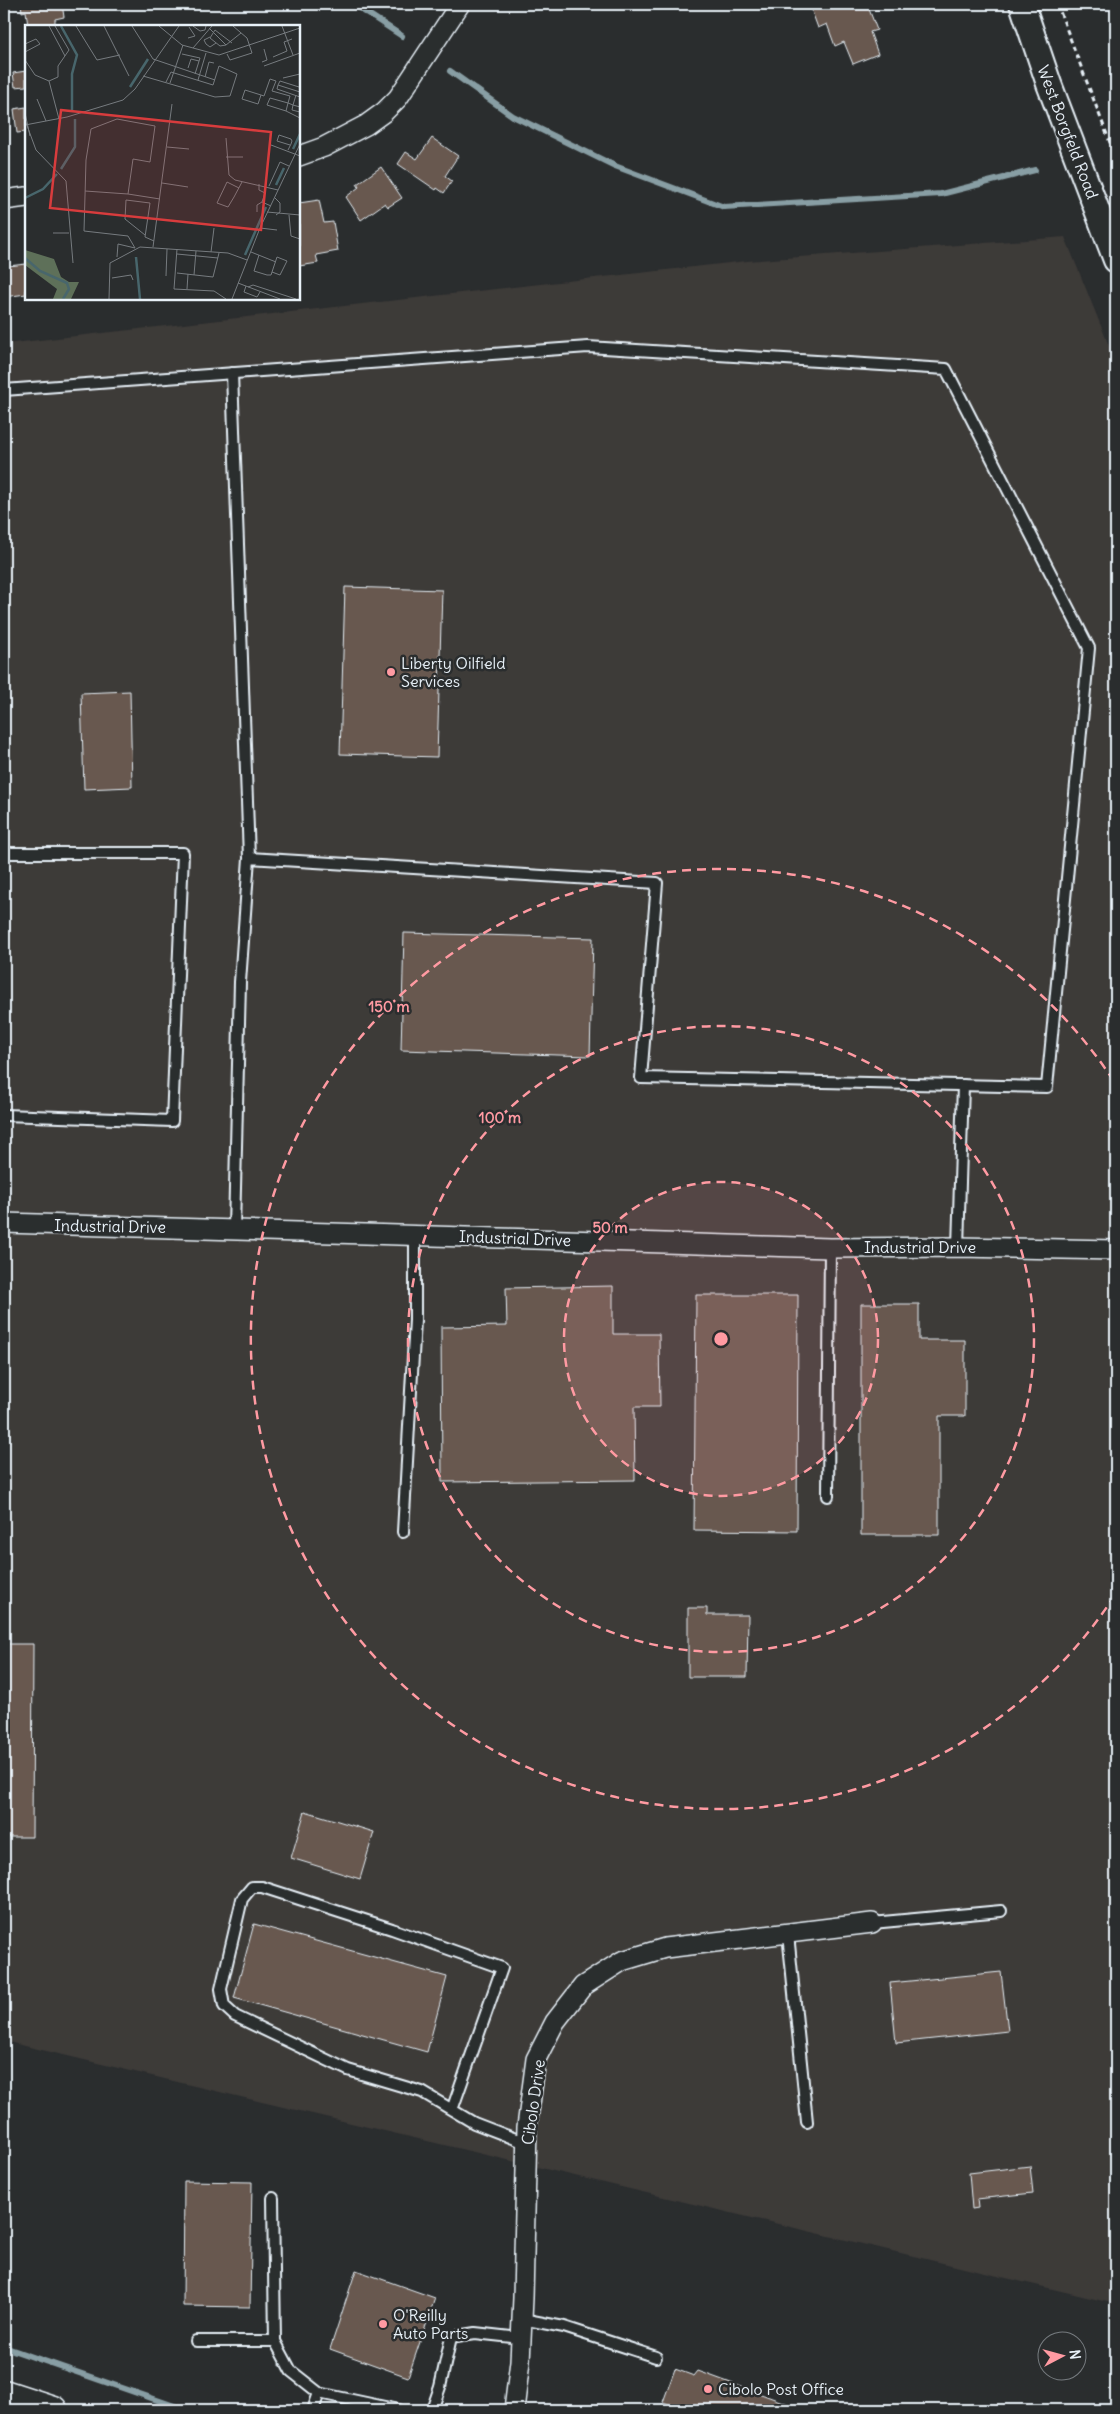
<svg xmlns="http://www.w3.org/2000/svg" width="1120" height="2414" viewBox="0 0 1120 2414" font-family="Delius,sans-serif">
	<style>
		.built { fill: #3d3a38 }
		.lines { fill: none; stroke-linecap: round; stroke-linejoin: round }
		.stream { stroke: #889ea4; stroke-width: 6 }
		.building { fill: #68594f; stroke: #e8f1f8 }
		.service-casing { stroke: #e8f1f8; stroke-width: 14 }
		.minor-casing { stroke: #e8f1f8; stroke-width: 22 }
		.tertiary-casing { stroke: #e8f1f8; stroke-width: 28 }
		.secondary-casing { stroke: #e8f1f8; stroke-width: 31 }
		.path { stroke: #e8f1f8; stroke-width: 3; stroke-dasharray: 5 4; stroke-linecap: butt }
		.service { stroke: #2a2d2e; stroke-width: 10 }
		.minor { stroke: #2a2d2e; stroke-width: 19 }
		.tertiary { stroke: #2a2d2e; stroke-width: 24 }
		.secondary { stroke: #2a2d2e; stroke-width: 28 }
		.ring { fill: none; stroke: #ff9aa2; stroke-width: 2.5; stroke-dasharray: 9 6 }
		.poi-dot { fill: #ff9aa2; stroke: #2a2d2e; stroke-width: 2 }
		.labels { text-anchor: middle; stroke-width: 5; stroke-linejoin: round; paint-order: stroke }
		.street-label { font-size: 16px; fill: #e8f1f8; stroke: #2a2d2e }
		.poi-label { font-size: 16px; fill: #e8f1f8; stroke: #2a2d2e; text-anchor: start }
		.inset-river { fill: none; stroke: #48666c; stroke-width: 2.5 }
		.inset-road { fill: none; stroke: #767b7f; stroke-width: 1 }
		.view { fill: #d83c3d; fill-opacity: 0.15; stroke: #d83c3d; stroke-width: 2.5 }
		.inset-edge { fill: none; stroke: #e8f1f8; stroke-width: 2.5 }
		.centre { fill: #ff9aa2; stroke: #2a2d2e; stroke-width: 2.5 }
		.ring-label { font-size: 15px; text-anchor: middle; font-weight: bold; fill: #ff9aa2; stroke: #2a2d2e; stroke-width: 5; stroke-linejoin: round; paint-order: stroke }
	</style>
	<rect width="100%" height="100%" fill="#2a2d2e"/>
	<filter id="ink" filterUnits="userSpaceOnUse"><feTurbulence type="fractalNoise" baseFrequency=".02" numOctaves="2"/><feDisplacementMap in="SourceGraphic" scale="10" xChannelSelector="R" yChannelSelector="G"/><feConvolveMatrix kernelMatrix="1 2 1 2 8 2 1 2 1" color-interpolation-filters="sRGB"/></filter>
	<g filter="url(#ink)">
		<path class="built" d="M1065 237 1116 363V2304L4 2041V344L747 261Z"/>
		<g class="lines">
			<g class="stream">
				<path d="M353 4 402 36"/>
				<path d="M450 71 513 116 615 166 724 207 941 194 1035 170"/>
				<path d="M4 2347 186 2410"/>
			</g>
		</g>
		<g class="building">
			<path d="M21 4H62L64 17 55 19V24L28 26 26 11 22 12Z"/>
			<path d="M816 4H867L877 30 870 32 878 54 853 64 844 42 835 46 827 24 818 28 810 6Z"/>
			<path d="M26 71V86L15 87 13 73Z"/>
			<path d="M26 107V132L17 133 14 109Z"/>
			<path d="M432 138 458 156 445 176 452 181 444 193 437 188 436 190 398 164 406 152 417 159Z"/>
			<path d="M381 167 402 198 388 207 385 203 361 220 346 197 359 187 357 184Z"/>
			<path d="M319 200 324 223 333 222 338 251 316 255 318 263 299 266V203Z"/>
			<path d="M4 246H5L8 266 26 264V294L4 297Z"/>
			<path d="M345 587 442 590 437 757 340 754Z"/>
			<path d="M130 691 132 787 84 789 81 693Z"/>
			<path d="M404 933 593 938 590 1056 401 1050Z"/>
			<path d="M613 1286V1334H659L660 1407H634L635 1480 442 1482 441 1327 507 1326 506 1288Z"/>
			<path d="M696 1295H798L797 1531 694 1530Z"/>
			<path d="M861 1304H919V1340H965V1416H939V1535H861Z"/>
			<path d="M688 1608H707V1615H748L747 1677H688Z"/>
			<path d="M4 1644H33L32 1837H4Z"/>
			<path d="M305 1811 374 1832 360 1879 291 1858Z"/>
			<path d="M254 1924 447 1977 427 2052 234 1998Z"/>
			<path d="M1001 1972 1008 2031 896 2043 890 1983Z"/>
			<path d="M1030 2166 1033 2193 977 2199 978 2208 972 2209 969 2173Z"/>
			<path d="M184 2181 252 2182 250 2307 183 2306Z"/>
			<path d="M356 2270 435 2298 408 2377 330 2349Z"/>
			<path d="M675 2369 694 2376 698 2371 791 2405 789 2410H672L674 2406 663 2402Z"/>
		</g>
		<g class="lines">
			<defs>
				<g id="service">
					<path d="M232 373 249 858"/>
					<path d="M4 390 588 347 946 369 1089 648 1047 1087 641 1078 657 883 249 858 240 982 234 1229"/>
					<path d="M4 853H183L172 1121 4 1115"/>
					<path d="M958 1247 963 1085"/>
					<path d="M828 1496 830 1248"/>
					<path d="M403 1532 415 1320V1234"/>
					<path d="M872 1923 1001 1911"/>
					<path d="M788 1934 807 2122"/>
					<path d="M452 2110 502 1968 392 1929 262 1887H252L242 1899 221 1989 224 2006 235 2016 348 2070 422 2092 474 2123 526 2143"/>
					<path d="M273 2198 275 2341"/>
					<path d="M522 2319 564 2327 656 2357"/>
					<path d="M196 2341H275L291 2371 319 2393 313 2410"/>
					<path d="M319 2393 399 2410"/>
					<path d="M432 2410 440 2387 451 2337 475 2333 521 2338"/>
				</g>
				<g id="minor">
					<path d="M299 156 324 147 366 125 384 112 398 98 460 4"/>
					<path d="M4 200 26 197"/>
					<path d="M4 1223 830 1248 958 1247 1116 1250"/>
					<path d="M514 2410 520 2361 523 2298 527 2127 536 2059 555 2022 583 1986 622 1961 665 1948 872 1923"/>
				</g>
				<path id="tertiary" d="M1022 4 1049 84 1116 260"/>
				<path id="secondary" d="M4 2394 53 2410"/>
			</defs>
			<use href="#service" class="service-casing"/>
			<use href="#minor" class="minor-casing"/>
			<use href="#tertiary" class="tertiary-casing"/>
			<use href="#secondary" class="secondary-casing"/>
			<path class="path" d="M1057 4 1116 158"/>
			<use href="#service" class="service"/>
			<use href="#minor" class="minor"/>
			<use href="#tertiary" class="tertiary"/>
			<use href="#secondary" class="secondary"/>
		</g>
	</g>
	<circle cx="721" cy="1339" r="157" fill="#ff9aa2" fill-opacity=".12"/>
	<g class="ring">
		<circle cx="721" cy="1339" r="157"/>
		<circle cx="721" cy="1339" r="313"/>
		<path d="M1115 1595A470 470 0 1 1 1115 1083"/>
	</g>
	<g class="poi-dot">
		<circle cx="391" cy="672" r="5"/>
		<circle cx="383" cy="2324" r="5"/>
		<circle cx="708" cy="2389" r="5"/>
	</g>
	<g class="labels">
		<g class="street-label">
			<text transform="translate(1068 132) rotate(69)" y="6">West Borgfeld Road</text>
			<text transform="translate(110 1226) rotate(1)" y="6">Industrial Drive</text>
			<text transform="translate(515 1238) rotate(2)" y="6">Industrial Drive</text>
			<text x="920" y="1253">Industrial Drive</text>
			<text transform="translate(533 2102) rotate(-82)" y="6">Cibolo Drive</text>
		</g>
		<g class="poi-label">
			<text x="401" y="669">Liberty Oilfield<tspan x="401" dy="18">Services</tspan></text>
			<text x="393" y="2321">O'Reilly<tspan x="393" dy="18">Auto Parts</tspan></text>
			<text x="718" y="2395">Cibolo Post Office</text>
		</g>
	</g>
	<g transform="translate(25 25)">
		<rect width="275" height="275" fill="#2a2d2e"/>
		<path d="M0 225 29 234 36 252 44 257H54L46 274H28L32 264 0 240Z" fill="#5e7059"/>
		<path class="inset-river" d="M36 1 52 30 47 49V86M105 62 123 34M268 124 275 109M36 144 50 122V94M251 160 259 143M0 173 18 164 32 149M220 230 241 182M111 232 115 274M0 233 15 246 42 258 44 264 38 274"/>
		<path class="inset-road" d="M24 1 40 31M51 1 72 35 95 30M79 1 104 51M107 1 128 34 190 55M134 1 157 20 194 30 275 3M168 1 175 6 180 5 181 1M257 1 268 30M184 3 201 20 216 8M185 12 179 15 181 19 185 22 191 18M163 13 170 11 164 2M0 19 11 14 15 19 0 27M201 20 195 21 185 13 190 5 207 18M168 23 187 1M157 29 175 33 170 49M202 29 205 35 227 28 222 13 208 1M248 32 262 26 259 17 267 14M0 35 10 50 24 56 33 52V41L44 25 30 1M237 37 242 35 239 24M239 41 275 28M163 43 166 34 174 36M118 51 190 72 205 71 212 49 194 41 188 60 146 47 141 57M180 52 184 37 189 38M258 53 275 49M173 55 181 28M24 56 34 94M145 58 158 20M253 60 252 64 275 72M274 62 255 56 253 60 275 67M236 70 233 79 217 74 220 65 236 70 239 71 245 54 251 56 247 66 265 71 263 78 261 86 242 80 245 73 263 78 268 80 267 85 275 87M271 70 268 80 275 82M12 74 21 96M261 86 275 93M0 88 5 111M0 95 11 125 41 156 48 238M0 100 42 92 98 75 110 64 154 1M201 113 204 150 210 155 253 165M246 120 275 131M142 122 164 124M263 125 266 119 267 116 266 114 254 110 252 116 265 120M201 132H218M137 158 163 162M234 159V165L240 168 237 177M244 161 255 137 264 141M214 163 202 157 192 178 203 182 209 172 217 157M60 166 103 169M250 173 255 178V187L251 190M232 187V180L237 177 246 181M242 187 275 190M264 190 266 211 275 214M235 203 252 205M28 208H44M120 210 100 194 101 175 125 178 120 212 129 216M128 222 147 79M110 223 103 211 59 206 61 135 66 104 92 94 130 101 125 137 108 134 103 169 135 174M152 224 149 264 189 266 201 274M186 227 189 203M226 227 251 237M152 229 193 233M234 230 229 246 242 250H246L252 232 262 236 255 250 247 247M92 232 93 219 110 223M152 248 188 252 194 228M169 250 171 226M141 251 142 224M87 253 106 250 108 255M213 258 255 274M221 261 219 267 232 272 235 267M223 262 228 260 271 274M162 264 163 249M84 274 85 238 115 222 203 228 222 235M207 274 235 203 275 119"/>
		<path class="view" d="M36 85 246 107 236 205 25 183Z"/>
		<rect width="275" height="275" class="inset-edge"/>
	</g>
	<circle cx="721" cy="1339" r="8" class="centre"/>
	<g class="ring-label">
		<text x="389" y="1012">150 m</text>
		<text x="500" y="1123">100 m</text>
		<text x="610" y="1233">50 m</text>
	</g>
	<rect width="1120" height="2414" fill="none" stroke="#2a2d2e" stroke-width="20"/>
	<rect x="10" y="10" width="1100" height="2394" fill="none" stroke="#e8f1f8" stroke-width="2" filter="url(#ink)"/>
	<g transform="translate(1062 2356) rotate(84)"><circle r="24" fill="#2a2d2e" stroke="#767b7f"/>
	<path d="M0-4L9 19L0 12L-9 19Z" fill="#ff9aa2"/>
	<text y="-8" font-size="14" font-weight="bold" text-anchor="middle" fill="#e8f1f8">N</text>
	</g>
</svg>
